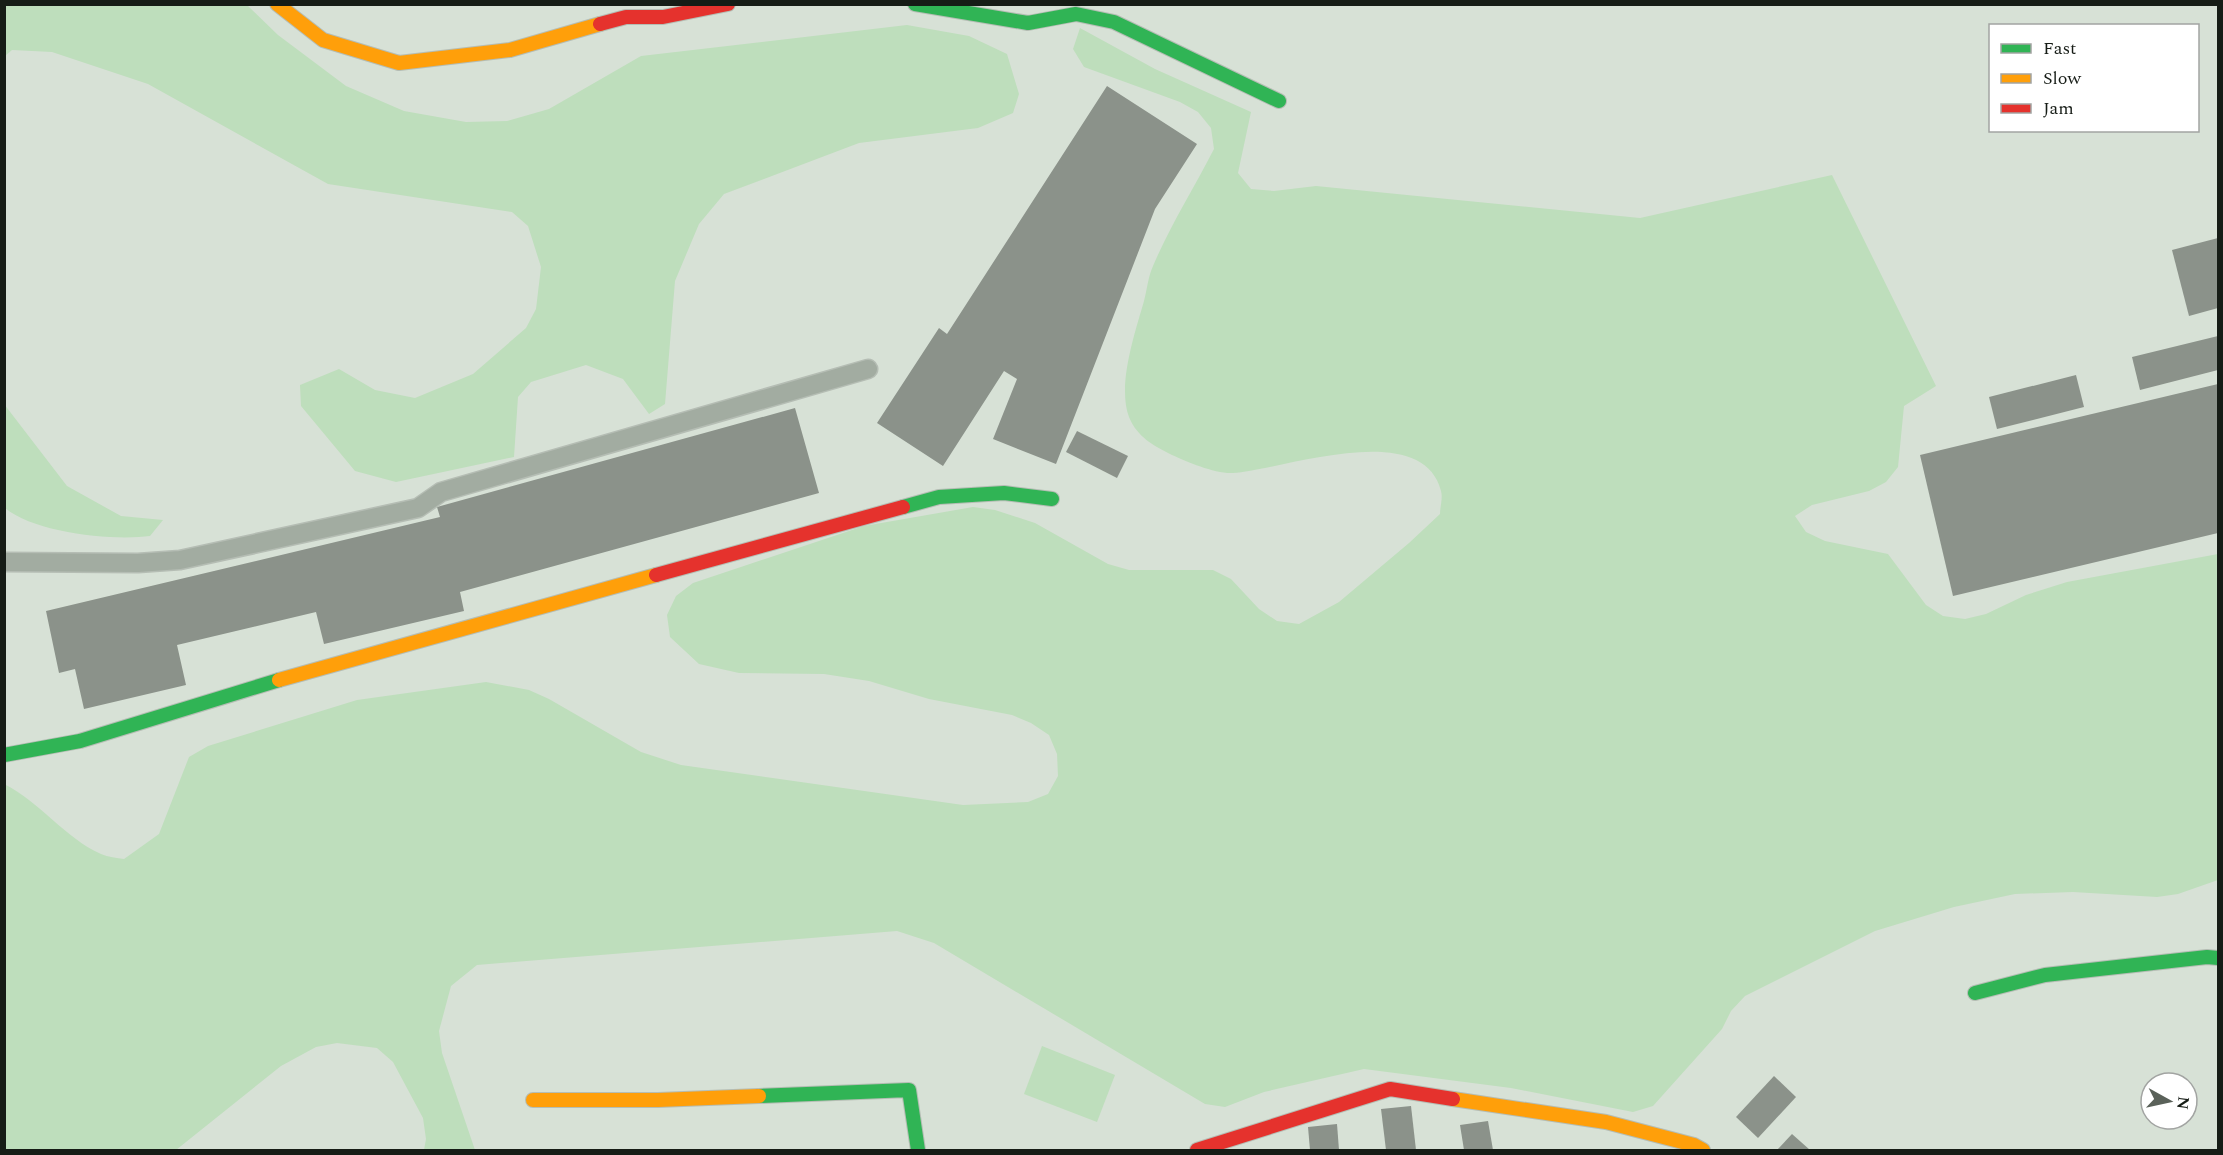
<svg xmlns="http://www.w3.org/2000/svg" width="2223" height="1155" viewBox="0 0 2223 1155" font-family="Spectral,serif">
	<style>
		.green { fill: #bedebc }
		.building { fill: #8b928a }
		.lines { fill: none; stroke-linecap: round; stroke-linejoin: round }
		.street-casing { stroke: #b5bdb4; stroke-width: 21 }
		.fast-casing { stroke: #b5bdb4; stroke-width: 16 }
		.slow-casing { stroke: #b5bdb4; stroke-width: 16 }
		.jam-casing { stroke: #b5bdb4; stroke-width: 16 }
		.street { stroke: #a2aca1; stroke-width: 18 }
		.fast { stroke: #30b455; stroke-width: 14 }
		.slow { stroke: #ff9f0a; stroke-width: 14 }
		.jam { stroke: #e5322d; stroke-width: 14 }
	</style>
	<rect width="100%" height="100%" fill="#d7e1d6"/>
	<g class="green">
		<path d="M5 4 247 5 278 35 346 86 404 111 466 122 507 121 549 109 641 56 907 25 969 36 1007 54 1019 94 1013 113 978 128 859 143 724 194 699 224 675 281 665 404 649 414 623 379 586 365 531 382 518 397 514 457 396 482 355 471 301 406 300 385 339 369 375 390 415 398 473 374 526 328 536 309 541 267 528 226 512 212 328 184 148 84 52 52 12 50 5 56Z"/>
		<path d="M1080 28 1155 69 1251 112 1238 173 1251 189 1274 191 1316 186 1640 218 1832 175 1936 386 1904 406 1898 467 1886 482 1869 491 1812 505 1795 516 1806 532 1825 541 1888 554 1926 605 1943 616 1965 619 1986 614 2026 595 2067 582 2218 554V880L2178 894 2157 897 2073 892 2015 894 1954 907 1875 931 1745 996 1731 1011 1722 1029 1653 1106 1633 1112 1511 1088 1364 1069 1264 1092 1225 1107 1205 1104 934 943 897 931 477 965 451 986 439 1031 442 1053 475 1150H424L426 1139 423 1118 393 1062 377 1048 337 1043 316 1047 281 1066 176 1150H5L4 784C40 802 65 838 101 854 108 857 117 858 124 859L159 834 189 757 208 746 357 700 486 682 529 690 549 699 641 752 681 765 963 805 1028 802 1048 794 1058 776 1057 754 1049 735 1031 723 1012 715 929 699 869 681 824 674 739 673 699 664 670 637 667 615 676 596 693 583 864 526 973 507 995 510 1035 523 1108 564 1129 570H1213L1231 579 1259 609 1277 621 1299 624 1339 602 1409 543 1440 514C1440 507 1443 498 1441 491 1422 417 1282 470 1233 473 1215 474 1188 462 1172 455 1154 446 1137 437 1129 417 1117 385 1135 333 1144 301 1147 290 1148 277 1153 266 1170 226 1194 188 1214 149L1211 128 1198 112 1180 102 1084 67 1073 49Z"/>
		<path d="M4 404 67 486 121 516 163 520 150 536C113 541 35 533 5 508Z"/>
		<path d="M1042 1046 1115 1075 1097 1122 1024 1094Z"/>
	</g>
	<g class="building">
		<path d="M1107 86 1197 144 1155 209 1056 464 993 439 1017 379 1004 371 943 466 877 423 939 328 947 334Z"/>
		<path d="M2218 238V308L2189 316 2172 250Z"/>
		<path d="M2218 336V370L2140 390 2132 357Z"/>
		<path d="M2076 375 2084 407 1997 429 1989 397Z"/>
		<path d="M2218 384V533L1953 596 1920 455Z"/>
		<path d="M795 408 819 493 460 592 464 611 324 644 316 612 177 645 186 685 84 709 75 669 59 673 46 611 440 517 437 507Z"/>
		<path d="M1077 431 1128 456 1117 478 1066 452Z"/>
		<path d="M1774 1076 1796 1097 1758 1138 1736 1117Z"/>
		<path d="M1411 1106 1416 1150H1386L1381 1109Z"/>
		<path d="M1488 1121 1493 1150H1464L1460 1125Z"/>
		<path d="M1337 1124 1339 1150H1310L1308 1127Z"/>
		<path d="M1792 1134 1810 1150H1777Z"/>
	</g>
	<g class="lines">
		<defs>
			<path id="street" d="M4 562 138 563 180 560 418 508 441 492 868 369"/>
			<g id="fast">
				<path d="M915 4 1028 23 1076 14 1114 22 1279 101"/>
				<path d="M903 507 939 497 1004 493 1052 499"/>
				<path d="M4 755 80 741 279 680"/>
				<path d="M1975 993 2045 975 2207 957 2218 958"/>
				<path d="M759 1096 909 1090 918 1150"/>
			</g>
			<g id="slow">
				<path d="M277 4 323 40 399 63 510 50 600 24"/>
				<path d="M279 680 656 575"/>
				<path d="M1453 1099 1606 1122 1694 1145 1703 1150"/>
				<path d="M533 1100H658L759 1096"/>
			</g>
			<g id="jam">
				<path d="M600 24 626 17H663L728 4"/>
				<path d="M656 575 903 507"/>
				<path d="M1197 1150 1390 1089 1453 1099"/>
			</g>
		</defs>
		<use href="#street" class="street-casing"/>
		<use href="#fast" class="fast-casing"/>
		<use href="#slow" class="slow-casing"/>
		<use href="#jam" class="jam-casing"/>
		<use href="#street" class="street"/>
		<use href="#fast" class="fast"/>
		<use href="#slow" class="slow"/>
		<use href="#jam" class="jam"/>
	</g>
	<rect width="2223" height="1155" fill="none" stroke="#161c16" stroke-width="12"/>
	<rect x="1989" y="24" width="210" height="108" fill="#ffffff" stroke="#a2a4a2" stroke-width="1.5"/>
	<rect x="2001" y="44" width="30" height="9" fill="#30b455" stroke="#a2a4a2" stroke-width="1.5"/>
	<text x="2043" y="54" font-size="18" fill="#161c16">Fast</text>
	<rect x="2001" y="74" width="30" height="9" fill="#ff9f0a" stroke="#a2a4a2" stroke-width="1.5"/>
	<text x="2043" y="84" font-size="18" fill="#161c16">Slow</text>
	<rect x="2001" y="104" width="30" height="9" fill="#e5322d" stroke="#a2a4a2" stroke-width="1.5"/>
	<text x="2043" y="114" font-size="18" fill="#161c16">Jam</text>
	<g transform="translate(2169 1101) rotate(98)"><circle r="28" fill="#ffffff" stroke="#a2a4a2" stroke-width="1.5"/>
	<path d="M0-4.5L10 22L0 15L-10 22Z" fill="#5a6159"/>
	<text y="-9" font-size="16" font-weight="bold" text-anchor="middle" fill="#161c16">N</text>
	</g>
</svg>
